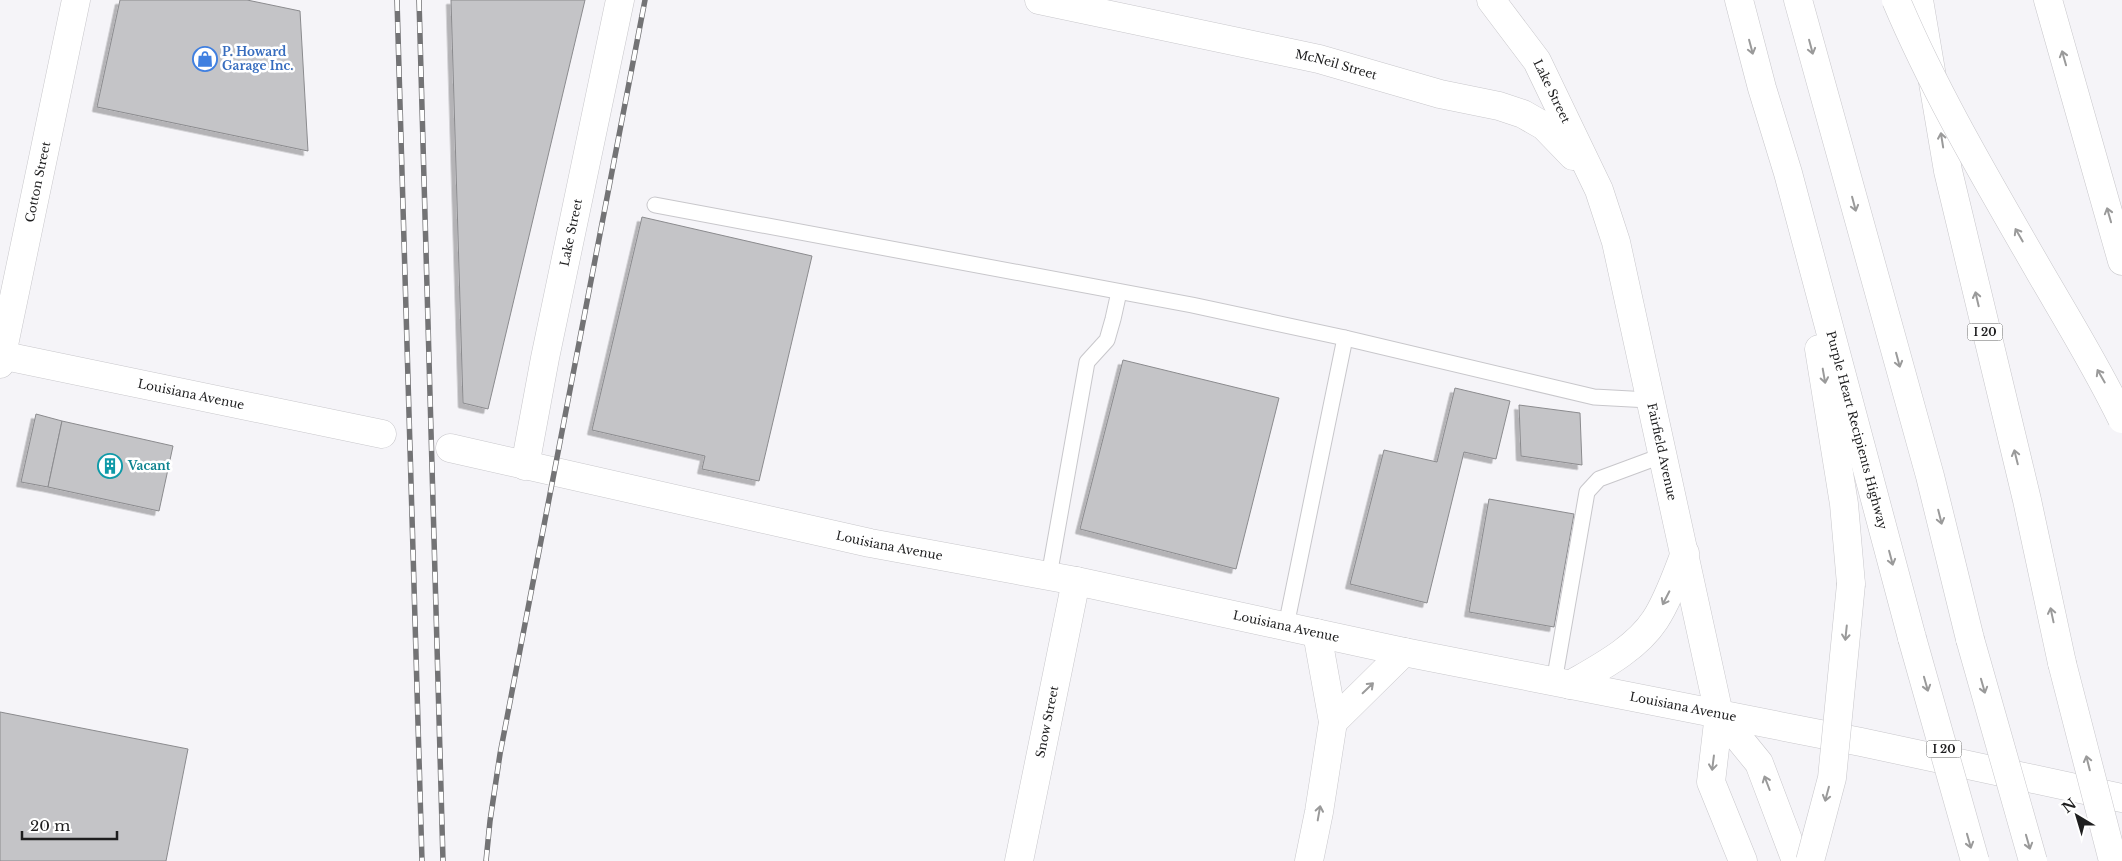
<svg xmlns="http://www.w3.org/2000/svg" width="2122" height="861" viewBox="0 0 2122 861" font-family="'Libre Baskerville',serif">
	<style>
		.building { fill: #c4c4c7; stroke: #8b8b8e; filter: url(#shadow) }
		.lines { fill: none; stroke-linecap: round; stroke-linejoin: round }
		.lane-casing { stroke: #c8c7cb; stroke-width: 17 }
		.street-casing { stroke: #c8c7cb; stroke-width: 29 }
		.secondary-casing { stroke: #c8c7cb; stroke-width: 29 }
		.highway-casing { stroke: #c8c7cb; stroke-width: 29 }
		.lane { stroke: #fff; stroke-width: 15 }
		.street { stroke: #fff; stroke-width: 28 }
		.secondary { stroke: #fff; stroke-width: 28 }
		.highway { stroke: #fff; stroke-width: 28 }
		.rail-casing { stroke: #737375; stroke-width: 5.5 }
		.rail { stroke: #fff; stroke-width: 4; stroke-dasharray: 11; stroke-linecap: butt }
		.highway-bridge-casing { stroke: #c8c7cb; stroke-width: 29; stroke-linecap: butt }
		.highway-bridge { stroke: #fff; stroke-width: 28 }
		.oneway { stroke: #9a9a9a }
		.labels { text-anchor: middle; stroke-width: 5; stroke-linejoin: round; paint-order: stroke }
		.shield { fill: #fff; stroke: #626262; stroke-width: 1 }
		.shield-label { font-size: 11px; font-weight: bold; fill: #1e1e1f }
		.shop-label { font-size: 12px; font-weight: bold; fill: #366cbe; stroke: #fff; text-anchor: start }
		.street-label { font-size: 12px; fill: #1e1e1f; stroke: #fff }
		.culture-label { font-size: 12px; font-weight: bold; fill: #0d838f; stroke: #fff; text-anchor: start }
	</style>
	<defs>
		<filter id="shadow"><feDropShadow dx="-4.5" dy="4.5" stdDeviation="0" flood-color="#0004"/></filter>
	</defs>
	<rect width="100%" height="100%" fill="#f5f4f8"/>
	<g class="building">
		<path d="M120 0H247L300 11 308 151 97 107Z"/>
		<path d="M451 0H585L488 409 463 403Z"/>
		<path d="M642 217 812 256 759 481 702 469 705 456 592 430Z"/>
		<path d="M1123 360 1279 398 1236 569 1080 529Z"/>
		<path d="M1455 388 1510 401 1496 459 1464 452 1427 603 1350 584 1384 450 1437 462Z"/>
		<path d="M1519 405 1580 413 1582 465 1521 456Z"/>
		<path d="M36 414 62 421 48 487 21 482Z"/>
		<path d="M62 421 173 446 159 511 48 487Z"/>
		<path d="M1489 499 1574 514 1554 627 1469 612Z"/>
		<path d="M0 712 188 749 166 861H0Z"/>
	</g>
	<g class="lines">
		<defs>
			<g id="lane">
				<path d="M655 205 1192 305 1345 338 1594 397 1649 400"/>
				<path d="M1049 576 1087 362 1107 340 1113 319 1119 292"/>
				<path d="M1286 626 1345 338"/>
				<path d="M1554 682 1587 492 1599 479 1661 456"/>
			</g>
			<g id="street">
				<path id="s1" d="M1039 0 1319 59 1440 94 1499 106 1523 114 1544 126 1573 156"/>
				<path id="s2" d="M1491 0 1537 61 1599 190 1616 242 1719 714"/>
				<path id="s3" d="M0 355 382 434"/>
				<path id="s4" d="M0 364 76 0"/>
				<path id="s5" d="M450 448 870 543 1076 581 1404 652 1861 742 2122 798"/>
				<path id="s6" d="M525 466 545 358 620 0"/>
				<path d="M1570 685C1599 668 1636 649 1655 620 1668 600 1676 576 1685 553"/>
				<path id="s7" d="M1019 861 1076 581"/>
			</g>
			<g id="secondary">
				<path d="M1719 714 1759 763 1796 861"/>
				<path d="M1719 714 1711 782 1743 861"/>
			</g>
			<g id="highway">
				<path id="s8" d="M1739 0 1762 88 1788 173 1912 638"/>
				<path d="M1798 0 1930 476 1970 639"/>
				<path d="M1919 0 1948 171 2027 500 2062 663"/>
				<path d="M2048 0 2122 261"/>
				<path d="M1819 349 1844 504 1851 584"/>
				<path d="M1333 722 1404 652"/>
				<path d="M1309 861 1319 812 1333 722 1317 633"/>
			</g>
		</defs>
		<use href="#lane" class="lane-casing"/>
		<use href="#street" class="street-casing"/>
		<use href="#secondary" class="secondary-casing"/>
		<use href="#highway" class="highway-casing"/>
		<use href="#lane" class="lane"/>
		<use href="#street" class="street"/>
		<use href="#secondary" class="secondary"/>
		<use href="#highway" class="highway"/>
		<defs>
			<g id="rail">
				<path d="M397 0 422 861"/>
				<path d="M419 0 443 861"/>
				<path d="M486 861 490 821 500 754 645 0"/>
			</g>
		</defs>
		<use href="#rail" class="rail-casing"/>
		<use href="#rail" class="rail"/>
		<defs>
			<g id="highway-bridge">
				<path d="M1896 0C1936 95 1990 185 2041 274 2069 322 2098 369 2122 419"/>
				<path d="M1912 638 1975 861"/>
				<path d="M1970 639 2033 861"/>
				<path d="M2062 663 2113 861"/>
				<path d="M1810 861 1832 778 1851 584"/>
			</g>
		</defs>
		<use href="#highway-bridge" class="highway-bridge-casing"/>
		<use href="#highway-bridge" class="highway-bridge"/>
	</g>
	<defs><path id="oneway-shaft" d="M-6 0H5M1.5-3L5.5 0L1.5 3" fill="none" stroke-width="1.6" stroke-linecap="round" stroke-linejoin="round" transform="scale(1.25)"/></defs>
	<g class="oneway">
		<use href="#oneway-shaft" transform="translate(1751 47) rotate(75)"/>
		<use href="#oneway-shaft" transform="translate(1811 47) rotate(75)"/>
		<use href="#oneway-shaft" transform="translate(2064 58) rotate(-106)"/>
		<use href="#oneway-shaft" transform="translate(1942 140) rotate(-99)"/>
		<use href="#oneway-shaft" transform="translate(1854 204) rotate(75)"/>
		<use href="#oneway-shaft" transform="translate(2109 215) rotate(-106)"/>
		<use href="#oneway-shaft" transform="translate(2019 235) rotate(-120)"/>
		<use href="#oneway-shaft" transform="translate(1977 299) rotate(-103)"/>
		<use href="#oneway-shaft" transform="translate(1898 360) rotate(75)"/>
		<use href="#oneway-shaft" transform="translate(1824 376) rotate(80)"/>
		<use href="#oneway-shaft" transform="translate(2101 376) rotate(-120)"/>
		<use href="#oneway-shaft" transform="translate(2016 457) rotate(-104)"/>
		<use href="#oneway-shaft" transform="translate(1940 517) rotate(76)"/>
		<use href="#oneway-shaft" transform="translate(1891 558) rotate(75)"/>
		<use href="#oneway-shaft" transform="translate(1666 598) rotate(117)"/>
		<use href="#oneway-shaft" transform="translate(2052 615) rotate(-102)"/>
		<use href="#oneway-shaft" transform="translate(1846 633) rotate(96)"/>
		<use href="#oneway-shaft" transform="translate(1926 684) rotate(74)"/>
		<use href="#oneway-shaft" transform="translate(1983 686) rotate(74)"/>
		<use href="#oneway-shaft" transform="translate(1368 688) rotate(-44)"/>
		<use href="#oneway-shaft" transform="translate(1713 763) rotate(97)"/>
		<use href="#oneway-shaft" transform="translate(2088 763) rotate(-104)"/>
		<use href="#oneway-shaft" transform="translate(1767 783) rotate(-111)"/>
		<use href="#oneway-shaft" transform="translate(1827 794) rotate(105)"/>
		<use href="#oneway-shaft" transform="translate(1319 813) rotate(-80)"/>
		<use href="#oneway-shaft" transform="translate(1969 841) rotate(74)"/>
		<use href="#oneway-shaft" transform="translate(2028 842) rotate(74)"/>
	</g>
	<defs>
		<symbol id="shop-ring" viewBox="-11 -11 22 22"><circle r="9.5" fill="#fff" stroke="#3f7fe0" stroke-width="1.5"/><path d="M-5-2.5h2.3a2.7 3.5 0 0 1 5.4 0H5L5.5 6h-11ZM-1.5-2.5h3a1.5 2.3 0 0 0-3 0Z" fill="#3f7fe0"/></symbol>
		<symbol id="building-ring" viewBox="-11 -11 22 22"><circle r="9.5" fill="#fff" stroke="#0f9aa8" stroke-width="1.5"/><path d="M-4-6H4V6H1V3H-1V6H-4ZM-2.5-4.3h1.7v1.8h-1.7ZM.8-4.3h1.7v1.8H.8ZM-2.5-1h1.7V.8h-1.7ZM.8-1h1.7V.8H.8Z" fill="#0f9aa8"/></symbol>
	</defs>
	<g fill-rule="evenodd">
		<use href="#shop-ring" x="191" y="45" width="28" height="28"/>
		<use href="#building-ring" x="96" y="452" width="28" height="28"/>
	</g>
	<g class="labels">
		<g class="shield">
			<rect x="1967.5" y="323.5" width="35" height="17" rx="4"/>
			<rect x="1926.5" y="740.5" width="35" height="17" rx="4"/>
		</g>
		<g class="shield-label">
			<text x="1985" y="336">I 20</text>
			<text x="1944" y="753">I 20</text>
		</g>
		<g class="shop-label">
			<text x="222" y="56">P. Howard<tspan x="222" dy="14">Garage Inc.</tspan></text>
		</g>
		<g class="street-label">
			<text dy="4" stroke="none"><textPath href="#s1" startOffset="304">McNeil Street</textPath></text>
			<text dy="4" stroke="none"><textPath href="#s2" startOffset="110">Lake Street</textPath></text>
			<text dy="4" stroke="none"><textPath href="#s4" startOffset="186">Cotton Street</textPath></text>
			<text dy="4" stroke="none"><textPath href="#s6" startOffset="238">Lake Street</textPath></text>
			<text dy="4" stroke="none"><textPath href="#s3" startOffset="195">Louisiana Avenue</textPath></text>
			<text dy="4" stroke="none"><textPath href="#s8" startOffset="446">Purple Heart Recipients Highway</textPath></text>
			<text dy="4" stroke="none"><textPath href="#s2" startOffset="489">Fairfield Avenue</textPath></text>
			<text dy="4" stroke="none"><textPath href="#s5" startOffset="450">Louisiana Avenue</textPath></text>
			<text dy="4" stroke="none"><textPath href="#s5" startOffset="855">Louisiana Avenue</textPath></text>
			<text dy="4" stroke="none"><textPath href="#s5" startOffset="1260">Louisiana Avenue</textPath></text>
			<text dy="4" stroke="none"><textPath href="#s7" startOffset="142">Snow Street</textPath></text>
		</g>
		<g class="culture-label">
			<text x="128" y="470">Vacant</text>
		</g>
	</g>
	<g transform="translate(2077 816) rotate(322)" stroke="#ffffff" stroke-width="4" paint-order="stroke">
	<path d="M0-4L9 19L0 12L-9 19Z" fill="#1e1e1f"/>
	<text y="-8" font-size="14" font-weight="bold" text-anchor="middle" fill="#1e1e1f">N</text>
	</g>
	<path d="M22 831v8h95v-8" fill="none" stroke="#1e1e1f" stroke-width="2.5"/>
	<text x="30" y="831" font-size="15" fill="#1e1e1f" stroke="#ffffff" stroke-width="4" paint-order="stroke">20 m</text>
</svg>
